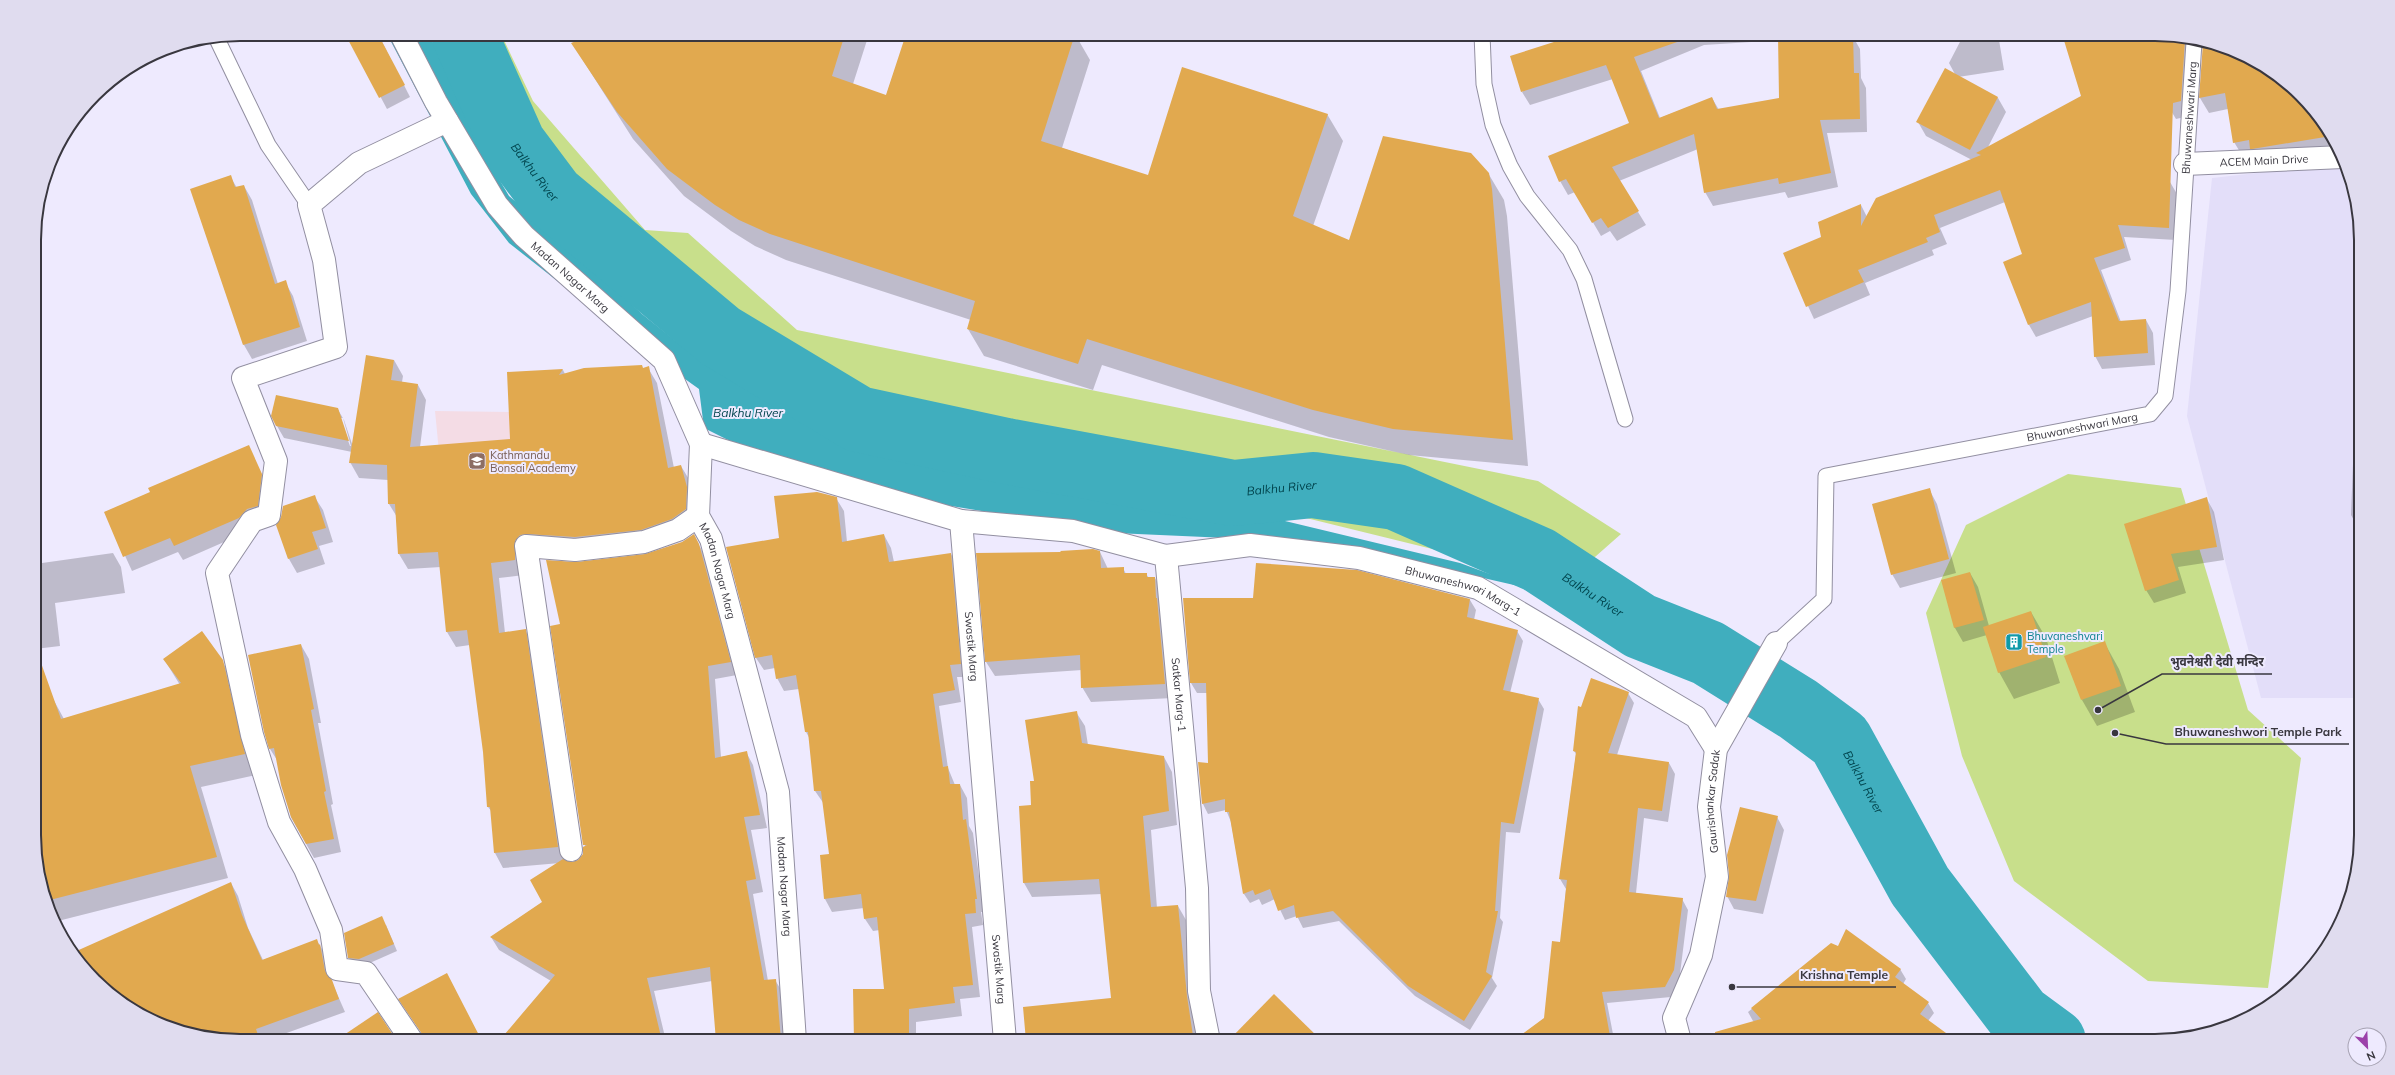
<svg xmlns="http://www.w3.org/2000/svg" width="2395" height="1075" viewBox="0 0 2395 1075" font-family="Mulish,'Noto Sans Devanagari',sans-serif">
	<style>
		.built { fill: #e3def9 }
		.education { fill: #f4dce5 }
		.green { fill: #c8df8b }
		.water { fill: #40aebe }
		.shadow { fill: #0003; fill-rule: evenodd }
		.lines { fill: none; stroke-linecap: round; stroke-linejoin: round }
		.river { stroke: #40aebe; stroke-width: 66 }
		.building { fill: #e1a94f }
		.service-casing { stroke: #928fa1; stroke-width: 17 }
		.minor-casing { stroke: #928fa1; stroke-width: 24 }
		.service { stroke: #fff; stroke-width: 15 }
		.minor { stroke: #fff; stroke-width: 22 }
		.labels { text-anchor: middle; stroke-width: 4; stroke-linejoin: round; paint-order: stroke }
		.street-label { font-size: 11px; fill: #39373f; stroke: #eeeafe }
		.education-label { font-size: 11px; fill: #785e54; stroke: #eeeafe; text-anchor: start }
		.culture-label { font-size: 11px; fill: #0d838f; stroke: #eeeafe; text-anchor: start }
		.water-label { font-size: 12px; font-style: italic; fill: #00444d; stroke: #eeeafe }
		.rim { fill: none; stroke: #39373f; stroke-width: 2 }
		.leader { fill: none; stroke: #39373f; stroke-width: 1.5 }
		.callout-dot { fill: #39373f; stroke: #eeeafe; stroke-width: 1.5 }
		.callout-label { font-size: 12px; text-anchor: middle; font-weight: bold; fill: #39373f; stroke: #eeeafe; stroke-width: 4; stroke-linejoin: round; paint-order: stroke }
	</style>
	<rect width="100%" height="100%" fill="#eeeafe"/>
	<path class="built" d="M2346 163 2359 213 2361 698H2261L2187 416 2212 178Z"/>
	<path class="education" d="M435 411 510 412 520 510 445 513Z"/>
	<g class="green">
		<path d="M444 34H501L533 101 645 230 688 233 797 330 1538 481 1621 534 1587 564 1543 585 1473 559 1298 516 1090 477 977 452 839 417 777 380 695 342 653 313 612 270 522 192 494 144Z"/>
		<path d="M2068 474 2181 488 2248 710 2301 758 2268 988 2148 981 2014 881 1962 756 1926 613 1966 525Z"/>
	</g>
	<path class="water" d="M387 34H429L480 147 509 196 600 274 642 314 682 346 764 384 826 421 964 457 1077 481 1285 521 1460 563 1531 589 1396 558 1293 541 1115 533 927 502 744 448 704 428 699 389 650 354 509 243 471 194Z"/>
	<g class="shadow">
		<path d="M347 34H378L410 97 387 109Z"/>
		<path d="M599 34H869L853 84 886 96 907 34H1075L1090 60 1062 148 1148 176 1327 114 1343 141 1313 226 1350 242 1488 173 1504 200 1507 216 1528 466 1409 455 1329 437 1102 365 1093 390 984 356 968 329 971 320 786 260 755 246 731 231 684 196 633 139 572 43Z"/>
		<path d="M1582 34H1767V41L1704 45 1641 71 1660 118 1712 98 1719 110 1780 99 1852 35 1860 49 1861 78 1866 88 1867 132 1827 133 1838 187 1788 198 1785 192 1713 206 1705 192 1698 149 1619 181 1646 225 1617 241 1610 231 1601 236 1575 192 1568 195 1560 181 1631 124 1613 79 1530 105 1522 92Z"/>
		<path d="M1961 34H1998L2004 70 1958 77 1998 98 2006 112 1987 149 2082 96 2063 34H2118L2170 182 2177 194 2176 240 2124 237 2131 260 2101 270 2121 322 2146 320 2153 333 2155 365 2102 369 2095 356 2093 316 2036 337 2029 325 2024 254 2005 202 1940 228 1947 244 1932 250 1934 255 1865 283 1870 295 1814 319 1784 254 1822 238 1861 205 1867 217 1972 160 1926 136 1918 122 1956 76 1949 63 1962 38Z"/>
		<path d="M2163 35 2234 50 2281 77 2319 115 2336 145 2337 152 2243 157 2234 142 2228 109 2209 113 2200 98 2204 49H2198L2189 116 2176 119 2167 104Z"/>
		<path d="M230 176 237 188 244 186 252 200 278 284 285 282 293 296 307 341 252 359 244 345Z"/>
		<path d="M2358 337H2360V531L2351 515Z"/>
		<path d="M394 360 403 376 402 382 418 385 426 400 420 447 512 440 508 373 563 370 565 374 648 368 657 383 674 468 681 466 690 481 694 525 536 548 524 575 499 578 505 633 525 630 534 645 566 861 572 863 579 861 584 855 585 847 561 625 576 563 646 555 683 543 694 536 706 558 737 675 715 679 721 757 746 752 753 765 767 828 751 830 763 892 753 894 768 981 775 980 783 993 787 1041H717L712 981 654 991 666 1041H501L551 981 499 950 491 937 543 902 560 863 503 868 495 853 492 812 488 807 484 752 470 645 456 647 447 632 441 567 408 569 399 554 397 517 389 504 388 480 359 478 350 462 352 452 284 438 277 426 337 408 344 420 353 447ZM340 418H343L351 446H350Z"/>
		<path d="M248 446 269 490 247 532 183 560 178 552 132 571 105 512 152 493Z"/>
		<path d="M1929 489 1937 504 1956 573 1900 588 1892 574Z"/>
		<path d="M314 496 323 510 333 542 319 546 325 564 297 573 289 559 278 525Z"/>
		<path d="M836 498 844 511 847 542 884 535 891 548 894 562 951 554 958 567 967 677H957L961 702 939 706 948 768 955 785H960L967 798 969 826 973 833 984 912H981L983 925 972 927 980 997 960 999 962 1016 916 1022V1041H858L885 990 880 930 873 931 865 919 864 908 832 912 825 899 821 856 830 855 824 804 815 791 810 739 806 732 799 689 784 691 777 678 775 668 764 670 756 658 780 539Z"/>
		<path d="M2207 499 2214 512 2224 560 2178 567 2186 593 2154 603 2146 590Z"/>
		<path d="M1100 552 1108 569 1123 568 1126 574H1146L1149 578H1155L1163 593 1173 698 1091 702 1082 687V670L995 676 986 662Z"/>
		<path d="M113 553 121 567 125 593 55 603 60 646 35 649V564Z"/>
		<path d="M2360 568 2361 689 2357 682Z"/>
		<path d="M1970 573 1978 587 1989 626 2031 612 2046 638 2060 683 2014 699 1999 672 1987 635 1963 642 1955 628 1942 581Z"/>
		<path d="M1184 599 1470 600 1476 610 1474 620 1517 631 1523 641 1510 693 1538 699 1544 709 1520 833 1506 832 1500 918 1503 922 1492 978 1497 986 1470 1030 1415 996 1339 921 1303 928 1297 916 1285 920 1275 899 1262 905 1259 899 1250 903 1244 894 1231 822 1226 810 1208 814 1203 804 1209 765 1207 693H1197L1191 683Z"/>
		<path d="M2104 642 2119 669 2135 712 2097 726 2082 700Z"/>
		<path d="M301 645 309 659 321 723H318L333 804 331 805 341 852 314 858 291 817 277 760 270 749Z"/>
		<path d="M164 659 222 661 234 682 256 775 201 787 228 878 54 922 50 914 36 862 35 703 52 697 64 719 180 685Z"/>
		<path d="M1628 693 1634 703 1617 755 1669 763 1675 774 1668 822 1644 818 1636 893 1682 899 1688 910 1679 982 1671 997 1607 1003 1613 1034 1605 1041H1514L1545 1018 1561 943 1566 889 1560 879 1576 754 1574 751Z"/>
		<path d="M1076 712 1085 726 1088 745 1164 757 1172 772 1177 825 1151 830 1157 908 1178 906 1186 920 1199 1041H1027L1112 999 1102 894 1032 897 1024 883 1036 782Z"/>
		<path d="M1777 817 1784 830 1763 914 1734 909 1727 896Z"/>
		<path d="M231 883 238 896 248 928 263 960 317 941 327 957 331 980 345 1012 270 1039 271 1041H240L161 1025 114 998 76 960 73 954Z"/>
		<path d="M386 925 397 951 363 966 353 965 349 958Z"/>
		<path d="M1831 944 1900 969 1906 979 1903 984 1928 1003 1934 1013 1928 1021H1753L1748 1012Z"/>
	</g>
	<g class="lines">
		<path class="river" id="s1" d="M464 34 513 144 552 196 720 336 858 419 1006 451 1233 493 1313 485 1396 497 1539 560 1640 626 1708 653 1798 709 1840 740 1920 886 2019 1016 2053 1041"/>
	</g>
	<g class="building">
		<path d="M345 34H378L405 85 379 98Z"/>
		<path d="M596 34H845L832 76 886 95 906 34H1075L1041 141 1148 175 1182 67 1328 114 1293 216 1349 240 1383 136 1471 153 1489 173 1492 189 1513 440 1393 429 1313 410 1087 339 1078 364 967 329 975 301 770 234 739 220 715 205 667 169 617 112 571 43Z"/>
		<path d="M1579 34H1687L1682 37 1683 40 1634 57 1659 118 1712 97 1717 109 1779 98 1778 36 1853 34 1854 73H1859L1860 119 1820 120 1831 173 1779 184 1778 178 1704 193 1694 134 1612 167 1639 211 1608 228 1601 218 1592 223 1566 179 1559 182 1548 156 1629 123 1606 65 1521 92 1510 56Z"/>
		<path d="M2062 34H2155L2185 40 2181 101 2173 103 2169 228 2118 225 2125 248 2094 258 2119 321 2146 319 2148 353 2094 357 2091 302 2028 325 2003 262 2022 254 2000 190 1934 215 1940 232 1926 238 1928 242 1858 270 1864 282 1806 307 1783 253 1821 237 1818 222 1861 204V226L1876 198 1981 155 1976 153 2081 96Z"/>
		<path d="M2203 43 2234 50 2281 77 2319 115 2331 136 2252 149H2250L2249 140 2233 143 2225 93 2199 98Z"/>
		<path d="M1945 68 1998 97 1970 150 1916 122Z"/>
		<path d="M231 175 235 187 244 185 275 284 286 280 300 327 243 345 190 189Z"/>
		<path d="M366 355 394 360 391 380 418 384 410 447 510 439 507 372 563 369 559 375 584 368 642 365 643 368 649 366 668 468 681 465 687 487 686 509 672 519 641 530 575 537 527 534 520 535 515 541V560L491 563 499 633 526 629 558 847 494 853 490 807H487L483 752 467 630 446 632 438 552 398 554 395 504H388L387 465 349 463Z"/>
		<path d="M276 395 338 408 349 441 276 426 271 416Z"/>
		<path d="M249 445 262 474 258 506 247 509 239 518 174 546 170 538 123 557 104 512 150 492 148 488Z"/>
		<path d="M1930 488 1949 559 1891 575 1872 504Z"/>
		<path d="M817 492 837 497 842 542 884 534 889 562 951 553 961 664 950 665 955 690 933 694 943 767 948 766 950 784H960L963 820 966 819 977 899H975L976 913 965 914 973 985 953 987 955 1003 909 1009V1041H854L853 989H884L877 917 864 919 861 894 824 899 820 855 829 854 821 791H814L808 732H805L796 675 776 679 772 655 755 658 726 547 779 538 774 496Z"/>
		<path d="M315 495 326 528 312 532 318 549 288 559 276 525 281 517 283 506Z"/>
		<path d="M2207 497 2217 547 2171 554 2179 580 2145 591 2124 524Z"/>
		<path d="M694 534 699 544 731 662 708 666 715 758 747 751 760 815 744 817 756 879 746 881 764 980 776 979 781 1041H716L710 967 647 978 662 1041H499L555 975 490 937 542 902 530 880 563 859 572 862 578 860 583 854V847L587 845H583L550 626 560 624 546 560 576 562 645 554 682 542Z"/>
		<path d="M1093 549 1100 551 1101 568 1124 567V573H1147V577H1155L1156 598H1157L1165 684 1081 688 1080 655 985 662 976 553 1061 552 1060 551Z"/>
		<path d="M1256 563 1357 570 1470 599 1467 617 1518 630 1503 690 1539 698 1514 824 1501 822 1495 911H1498L1486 972 1492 976 1464 1021 1408 986 1333 911 1296 918 1294 905 1278 911 1270 889 1255 895 1253 890 1243 894 1229 812H1225V799L1202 804 1198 762 1208 763 1206 683H1190L1183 598H1253Z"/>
		<path d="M1970 572 1984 620 1954 628 1941 580Z"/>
		<path d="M2031 611 2046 657 1998 673 1983 627Z"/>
		<path d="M202 631 223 660 245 754 190 766 217 857 46 901 36 862 35 661 40 660 61 719 181 683 163 659Z"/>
		<path d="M2105 641 2121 686 2081 700 2064 656Z"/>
		<path d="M301 644 314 709 311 710 326 791 324 792 334 839 306 844 291 817 281 785 274 748 269 749 264 732 248 655Z"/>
		<path d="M1591 678 1629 692 1608 753 1669 762 1662 811 1638 808 1629 892 1683 898 1674 970 1665 987 1602 992 1610 1036 1582 1041H1513L1544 1018 1552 941 1560 942 1567 880 1559 879 1576 752 1573 751 1578 706 1581 707Z"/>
		<path d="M1077 711 1082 743 1164 756 1169 811 1143 816 1151 907 1178 905 1187 996 1193 1036 1158 1041H1026L1023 1007 1111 998 1099 879 1023 883 1019 806 1031 805 1030 781H1034L1025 720Z"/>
		<path d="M1740 807 1778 816 1756 901 1726 897 1729 876 1727 855Z"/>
		<path d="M231 882 242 915 262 960 317 939 319 945 320 944 325 971 332 980 339 999 256 1029 260 1041H240L161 1025 114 998 76 960 72 953Z"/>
		<path d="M382 916 394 944 359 959 348 958 344 933Z"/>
		<path d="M1846 929 1901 969 1895 977 1929 1002 1920 1014 1957 1041H1716L1715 1032 1761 1019 1751 1008 1831 943 1838 946Z"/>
		<path d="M447 973 482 1041H424L422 1034 398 999Z"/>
		<path d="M1274 994 1322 1041H1228Z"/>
		<path d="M378 1012 397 1041H335Z"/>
	</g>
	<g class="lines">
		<defs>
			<g id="service">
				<path d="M1482 34 1484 84 1493 125 1510 166 1527 196 1570 250 1584 279 1625 419"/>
				<path d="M217 39 268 145 309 205"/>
				<path id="s2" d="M1776 643 1824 599 1826 476 2150 414 2165 396 2178 291 2194 42"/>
			</g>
			<g id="minor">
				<path id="s3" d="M401 34 436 102 497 205 524 236 664 360 701 444 698 516 711 539 778 792 795 1041"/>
				<path id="s4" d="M2185 164 2343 157"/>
				<path id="s5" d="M701 444 961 521 1005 1041"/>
				<path id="s6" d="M961 521 1073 531 1166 556 1197 888 1199 991 1209 1041"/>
				<path id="s7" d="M1166 556 1250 545 1359 558 1478 588 1696 717 1716 749"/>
				<path d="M571 850 526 546 575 550 644 542 678 530 698 516"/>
				<path d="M412 1041 366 973 337 969 331 930 305 869 279 822 252 735 217 573 252 521 269 515 276 461 243 378 336 347 324 260 309 205 359 163 447 121"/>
				<path id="s8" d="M1680 1041 1674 1018 1701 955 1717 877 1709 807 1716 749 1776 643"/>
			</g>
		</defs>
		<use href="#service" class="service-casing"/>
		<use href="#minor" class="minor-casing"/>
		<use href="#service" class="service"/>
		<use href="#minor" class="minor"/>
	</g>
	<defs>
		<symbol id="school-square" viewBox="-11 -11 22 22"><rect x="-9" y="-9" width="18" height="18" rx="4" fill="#8d6e63" stroke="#eeeafe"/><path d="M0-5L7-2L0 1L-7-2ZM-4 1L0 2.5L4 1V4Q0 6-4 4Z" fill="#fff"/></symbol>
		<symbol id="building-square" viewBox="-11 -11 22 22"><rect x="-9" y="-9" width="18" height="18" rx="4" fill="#0f9aa8" stroke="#eeeafe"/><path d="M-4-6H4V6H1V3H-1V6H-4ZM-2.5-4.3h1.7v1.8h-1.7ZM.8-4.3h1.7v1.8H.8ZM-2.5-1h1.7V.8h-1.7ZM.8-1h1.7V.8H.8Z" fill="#fff"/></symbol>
	</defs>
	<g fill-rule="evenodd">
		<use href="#school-square" x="467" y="451" width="20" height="20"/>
		<use href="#building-square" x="2004" y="632" width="20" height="20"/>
	</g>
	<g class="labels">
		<g class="street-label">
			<text dy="4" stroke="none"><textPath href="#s2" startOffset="821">Bhuwaneshwari Marg</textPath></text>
			<text dy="4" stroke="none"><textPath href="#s4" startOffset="79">ACEM Main Drive</textPath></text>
			<text dy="4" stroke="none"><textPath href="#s3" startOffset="299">Madan Nagar Marg</textPath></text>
			<text dy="4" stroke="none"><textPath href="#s2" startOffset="449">Bhuwaneshwari Marg</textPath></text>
			<text dy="4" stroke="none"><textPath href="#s3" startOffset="647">Madan Nagar Marg</textPath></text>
			<text dy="4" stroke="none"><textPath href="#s7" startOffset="304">Bhuwaneshwori Marg-1</textPath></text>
			<text dy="4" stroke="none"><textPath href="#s5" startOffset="397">Swastik Marg</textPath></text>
			<text dy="4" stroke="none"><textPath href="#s6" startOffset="348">Satkar Marg-1</textPath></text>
			<text dy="4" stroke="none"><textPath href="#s8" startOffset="248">Gaurishankar Sadak</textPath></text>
			<text dy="4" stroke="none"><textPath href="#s3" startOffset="971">Madan Nagar Marg</textPath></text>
			<text dy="4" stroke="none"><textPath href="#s5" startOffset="721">Swastik Marg</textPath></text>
		</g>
		<g class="education-label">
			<text x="490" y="459">Kathmandu<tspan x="490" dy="13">Bonsai Academy</tspan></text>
		</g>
		<g class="culture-label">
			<text x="2027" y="640">Bhuvaneshvari<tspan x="2027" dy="13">Temple</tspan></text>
		</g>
		<g class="water-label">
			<text dy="4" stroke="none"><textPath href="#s1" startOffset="156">Balkhu River</textPath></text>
			<text x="748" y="417">Balkhu River</text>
			<text dy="4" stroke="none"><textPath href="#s1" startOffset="996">Balkhu River</textPath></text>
			<text dy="4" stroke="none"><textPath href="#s1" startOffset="1332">Balkhu River</textPath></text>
			<text dy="4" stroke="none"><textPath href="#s1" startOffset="1668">Balkhu River</textPath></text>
		</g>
	</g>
	<path d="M0 0H2395V1075H0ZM240 41H2155A199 199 0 0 1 2354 240V835A199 199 0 0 1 2155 1034H240A199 199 0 0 1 41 835V240A199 199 0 0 1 240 41Z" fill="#e0dcef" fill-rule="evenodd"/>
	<path class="rim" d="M240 41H2155A199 199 0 0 1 2354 240V835A199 199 0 0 1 2155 1034H240A199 199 0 0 1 41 835V240A199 199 0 0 1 240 41Z"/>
	<path class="leader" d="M2098 710L2162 674H2272M2115 733L2166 744H2349M1732 987L1792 987H1896"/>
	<g class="callout-dot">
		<circle cx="2098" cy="710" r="4"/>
		<circle cx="2115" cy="733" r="4"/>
		<circle cx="1732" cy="987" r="4"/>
	</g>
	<g class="callout-label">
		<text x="2217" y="666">भुवनेश्वरी देवी मन्दिर</text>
		<text x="2258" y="736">Bhuwaneshwori Temple Park</text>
		<text x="1844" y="979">Krishna Temple</text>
	</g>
	<g transform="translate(2367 1047) rotate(156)"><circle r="19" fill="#eeeafe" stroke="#a6a2b2"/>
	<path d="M0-3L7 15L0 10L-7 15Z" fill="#9c40aa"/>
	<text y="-6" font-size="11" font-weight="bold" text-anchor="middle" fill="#39373f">N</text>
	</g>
</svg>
